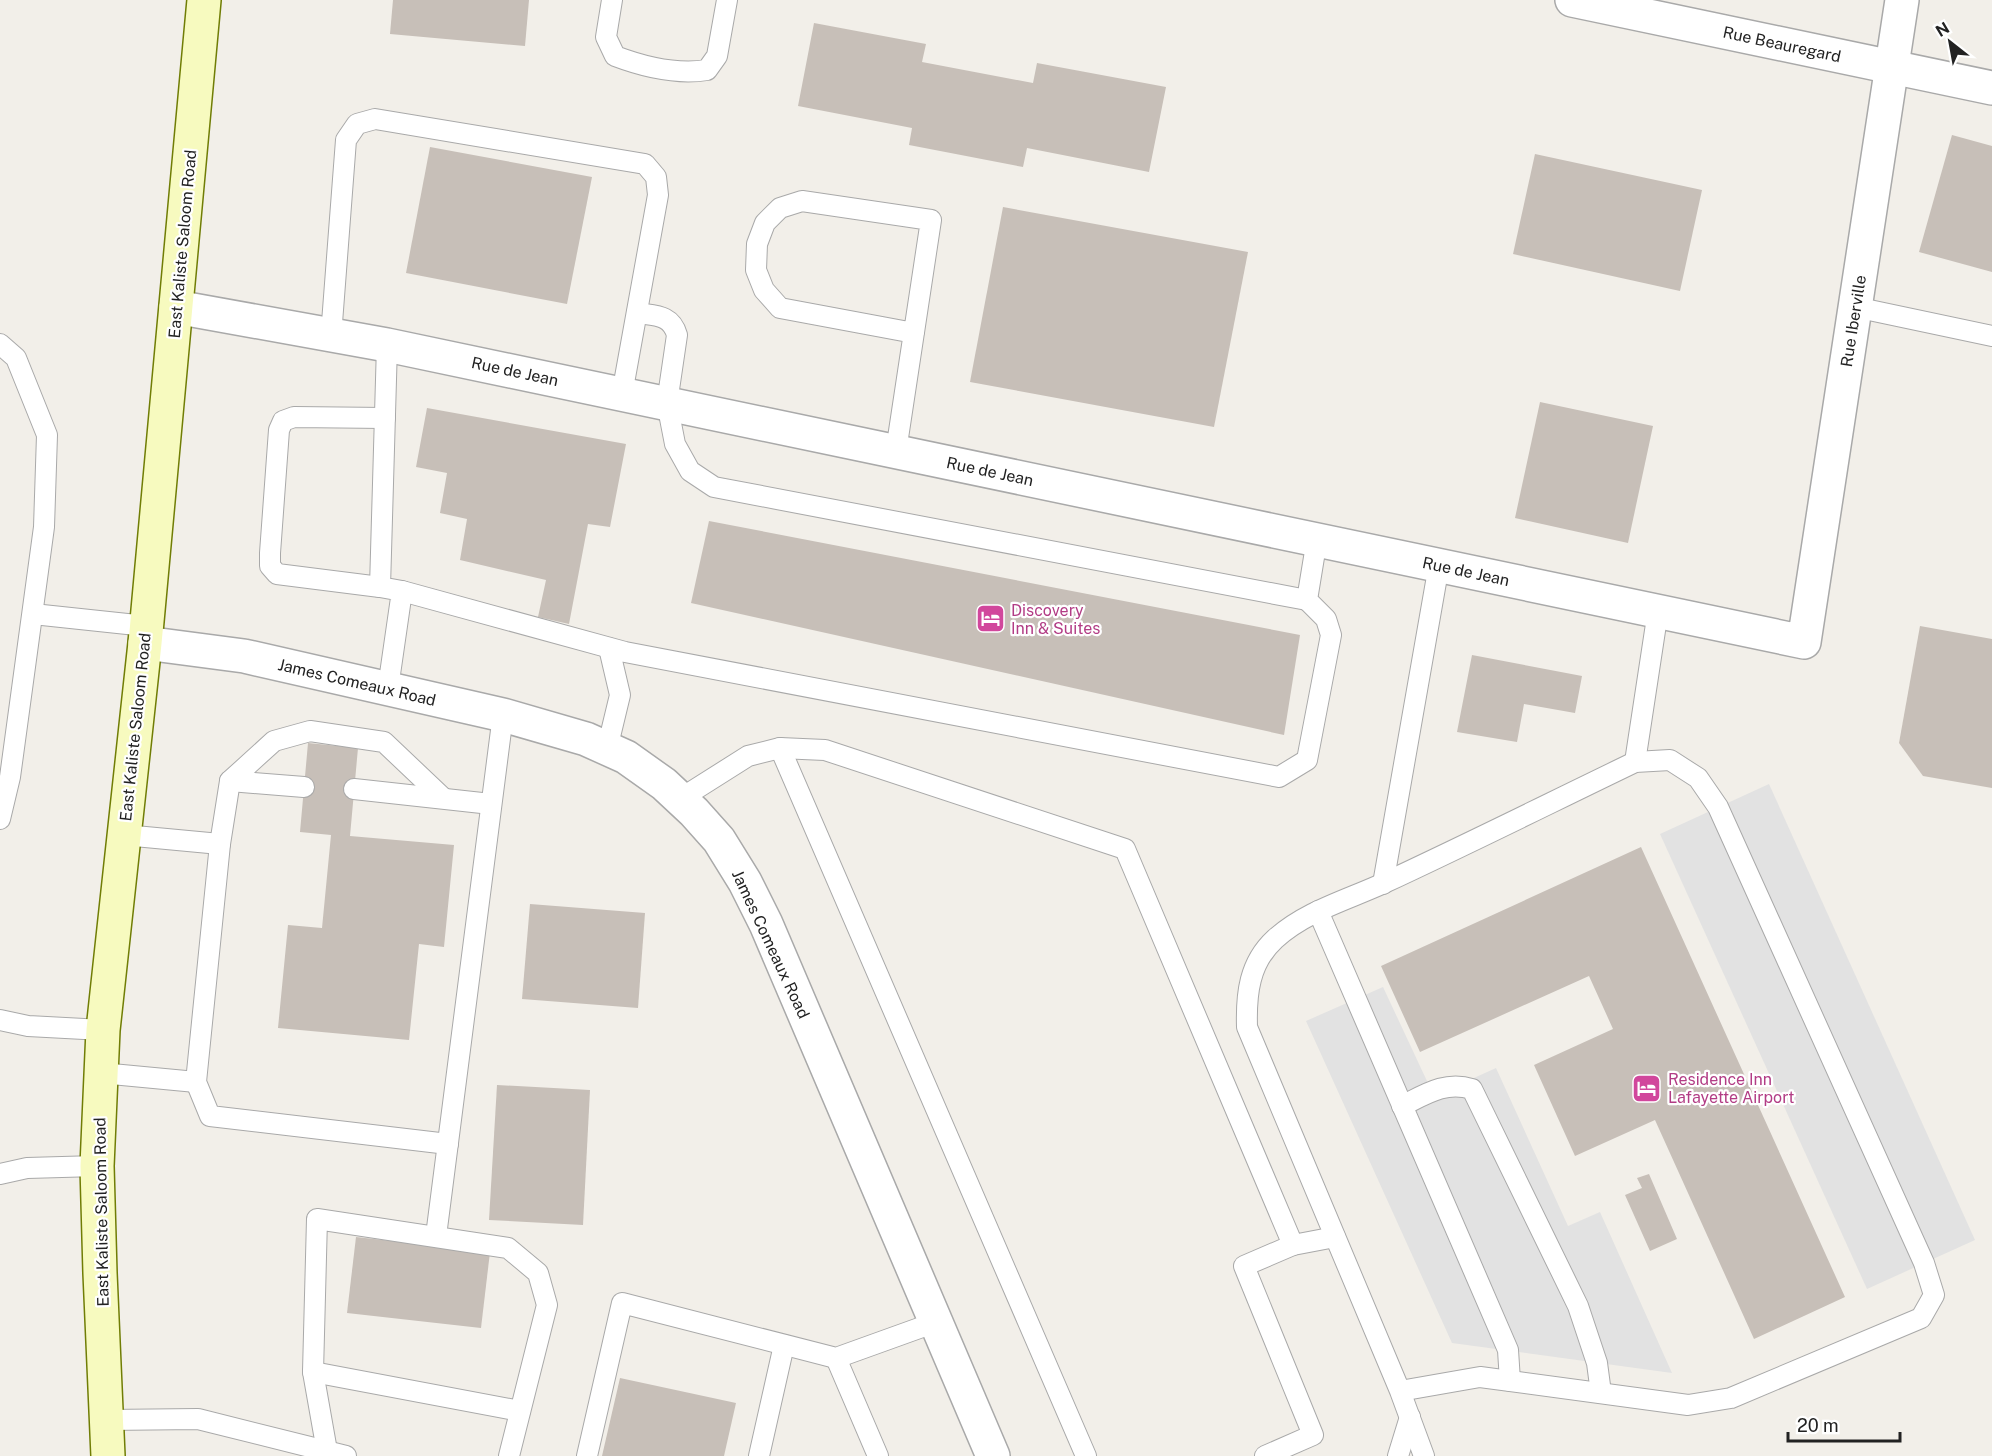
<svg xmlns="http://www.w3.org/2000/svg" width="1992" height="1456" viewBox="0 0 1992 1456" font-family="'Public Sans',sans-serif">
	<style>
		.parking { fill: #e2e2e2 }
		.building { fill: #c7bfb8 }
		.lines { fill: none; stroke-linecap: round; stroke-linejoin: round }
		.lane-casing { stroke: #a9a9a9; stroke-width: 22 }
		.street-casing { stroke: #a9a9a9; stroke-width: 36 }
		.secondary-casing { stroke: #707d05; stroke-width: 36 }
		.lane { stroke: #fff; stroke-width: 20 }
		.street { stroke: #fff; stroke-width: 33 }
		.secondary { stroke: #f7fabf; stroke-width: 33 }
		.labels { text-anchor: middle; stroke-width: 4.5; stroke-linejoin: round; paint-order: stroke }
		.street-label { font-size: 16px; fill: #222; stroke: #fff }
		.hotel-label { font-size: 16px; fill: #b23c85; stroke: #fff; text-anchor: start }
	</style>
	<rect width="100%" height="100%" fill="#f2efe9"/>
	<g class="parking">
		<path d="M1769 784 1975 1240 1867 1289 1660 834Z"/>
		<path d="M1383 987 1434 1096 1496 1068 1568 1226 1600 1212 1672 1373 1452 1343 1306 1021Z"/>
	</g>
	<g class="building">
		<path d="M393 0H529L525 46 390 34Z"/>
		<path d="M814 23 926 44 922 62 1033 83 1037 63 1166 87 1149 172 1027 148 1023 167 909 145 912 128 798 106Z"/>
		<path d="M1952 135 1992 146V272L1919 252Z"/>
		<path d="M430 147 592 177 567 304 406 273Z"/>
		<path d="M1535 154 1702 190 1680 291 1513 254Z"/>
		<path d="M1003 207 1248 252 1214 427 970 382Z"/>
		<path d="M1540 402 1653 426 1628 543 1515 518Z"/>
		<path d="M427 408 626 444 610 527 588 524 569 624 538 617 546 580 460 560 467 519 440 513 447 473 416 467Z"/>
		<path d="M709 521 1300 635 1284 735 691 603Z"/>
		<path d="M1920 626 1992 639V788L1923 776 1899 743Z"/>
		<path d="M1472 655 1582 676 1575 713 1524 704 1517 742 1457 732Z"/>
		<path d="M308 743 358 748 350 836 454 845 444 947 419 944 409 1040 278 1028 288 925 322 928 331 835 300 832Z"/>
		<path d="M1641 847 1845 1297 1754 1339 1655 1120 1575 1156 1534 1065 1613 1029 1589 976 1420 1052 1381 966Z"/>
		<path d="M530 904 645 913 638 1008 522 999Z"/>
		<path d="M497 1085 590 1090 583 1225 489 1220Z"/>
		<path d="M1649 1174 1677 1239 1650 1251 1625 1195 1642 1188 1637 1178Z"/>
		<path d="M356 1237 490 1252 481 1328 347 1313Z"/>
		<path d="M620 1378 736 1403 724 1456H602Z"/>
	</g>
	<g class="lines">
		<defs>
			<g id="lane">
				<path d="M612 0 606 37 615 56C644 67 675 75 707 70L717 56 727 0"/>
				<path d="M1855 307 1992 336"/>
				<path d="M637 313C655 316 671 314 677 335L667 403 675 444 690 471 714 487 1307 600"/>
				<path d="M331 336 346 140 357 124 375 119 645 164 656 177 658 195 622 394"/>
				<path d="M0 344 16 358 47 435 44 527 10 777 0 819"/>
				<path d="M387 345 380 587 402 591 388 688"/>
				<path d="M896 451 931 220 802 201 780 208 765 223 757 244 756 270 764 290 780 308 914 333"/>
				<path d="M380 587 277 574 270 566V553L279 430 283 421 294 417 385 418"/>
				<path d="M402 591 625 652 1279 777 1307 760 1331 635 1326 619 1307 600 1317 539"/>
				<path d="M33 614 146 626"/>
				<path d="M780 748 1086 1456"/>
				<path d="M607 749 620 695 609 648"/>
				<path d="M1635 762 1658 611"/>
				<path d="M230 781 304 787"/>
				<path d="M354 789 491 804"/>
				<path d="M442 797 384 742 310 731 274 741 230 781 220 844 196 1082 210 1116 448 1144"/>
				<path d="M680 799 748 756 780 748 825 750 1125 849 1293 1245 1335 1237"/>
				<path d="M124 835 220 844"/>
				<path d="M1383 884 1439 565"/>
				<path d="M1318 911 1508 1350 1510 1381"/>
				<path d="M0 1020 28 1026 103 1030"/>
				<path d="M101 1073 196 1082"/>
				<path d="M1402 1106C1426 1094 1445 1081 1472 1089L1578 1306 1597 1363 1601 1393"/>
				<path d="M0 1174 27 1168 97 1166"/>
				<path d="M436 1236 503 715"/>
				<path d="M836 1358 878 1456"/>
				<path d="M313 1372 520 1411"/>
				<path d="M1400 1391 1480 1377 1688 1405 1731 1398 1921 1318 1934 1295 1924 1263 1718 807 1698 778 1670 760 1635 762C1552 802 1468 844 1384 883 1347 900 1306 911 1275 939 1249 963 1246 994 1247 1027L1400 1391 1424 1456"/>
				<path d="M107 1420 198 1419 346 1456"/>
				<path d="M326 1456 327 1451 313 1372 317 1219 508 1248 538 1273 547 1305 509 1456"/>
				<path d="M587 1456 622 1303 836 1358 936 1322"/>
				<path d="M759 1456 784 1345"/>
				<path d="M1265 1456 1313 1435 1244 1266 1293 1245"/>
				<path d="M1398 1456 1410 1417"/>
			</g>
			<g id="street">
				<path d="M1572 0 1992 88"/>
				<path d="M176 307 387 345 1804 642 1902 0"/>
				<path d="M145 643 244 656 503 715 586 739 626 757 664 784 694 812 719 840 745 882 766 924 993 1456"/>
			</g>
			<path id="secondary" d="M108 1456 100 1273 97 1166 103 1030 145 643 204 0"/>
		</defs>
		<use href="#lane" class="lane-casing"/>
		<use href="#street" class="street-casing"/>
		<use href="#secondary" class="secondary-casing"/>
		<use href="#lane" class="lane"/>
		<use href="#street" class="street"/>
		<use href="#secondary" class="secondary"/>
	</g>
	<defs>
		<symbol id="hotel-square" viewBox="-11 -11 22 22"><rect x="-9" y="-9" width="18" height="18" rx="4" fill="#d1479c" stroke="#fff"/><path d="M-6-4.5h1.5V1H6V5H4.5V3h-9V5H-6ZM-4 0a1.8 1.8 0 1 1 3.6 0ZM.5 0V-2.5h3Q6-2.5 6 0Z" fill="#fff"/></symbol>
	</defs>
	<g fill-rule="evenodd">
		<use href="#hotel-square" x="974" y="602" width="33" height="33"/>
		<use href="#hotel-square" x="1630" y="1072" width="33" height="33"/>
	</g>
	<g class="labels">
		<g class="street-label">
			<text transform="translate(1782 44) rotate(12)" y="6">Rue Beauregard</text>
			<text transform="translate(182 244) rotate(-85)" y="6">East Kaliste Saloom Road</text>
			<text transform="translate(1853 321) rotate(-81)" y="6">Rue Iberville</text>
			<text transform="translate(515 371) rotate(12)" y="6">Rue de Jean</text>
			<text transform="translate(990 471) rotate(12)" y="6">Rue de Jean</text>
			<text transform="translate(1466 571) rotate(12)" y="6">Rue de Jean</text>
			<text transform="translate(357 682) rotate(13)" y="6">James Comeaux Road</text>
			<text transform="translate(135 727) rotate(-84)" y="6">East Kaliste Saloom Road</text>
			<text transform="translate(771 944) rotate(65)" y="6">James Comeaux Road</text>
			<text transform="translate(101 1212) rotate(-91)" y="6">East Kaliste Saloom Road</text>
		</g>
		<g class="hotel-label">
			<text x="1011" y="616">Discovery<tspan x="1011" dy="18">Inn &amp; Suites</tspan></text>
			<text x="1668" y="1085">Residence Inn<tspan x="1668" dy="18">Lafayette Airport</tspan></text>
		</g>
	</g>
	<g transform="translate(1950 42) rotate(329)" stroke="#ffffff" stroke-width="4.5" paint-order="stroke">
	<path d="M0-4.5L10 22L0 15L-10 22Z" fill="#222222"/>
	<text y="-9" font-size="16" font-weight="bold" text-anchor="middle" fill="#222222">N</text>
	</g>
	<path d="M1788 1432v9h112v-9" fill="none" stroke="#222222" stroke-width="3"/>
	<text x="1797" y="1432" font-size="18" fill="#222222" stroke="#ffffff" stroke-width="4.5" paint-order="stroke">20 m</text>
</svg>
